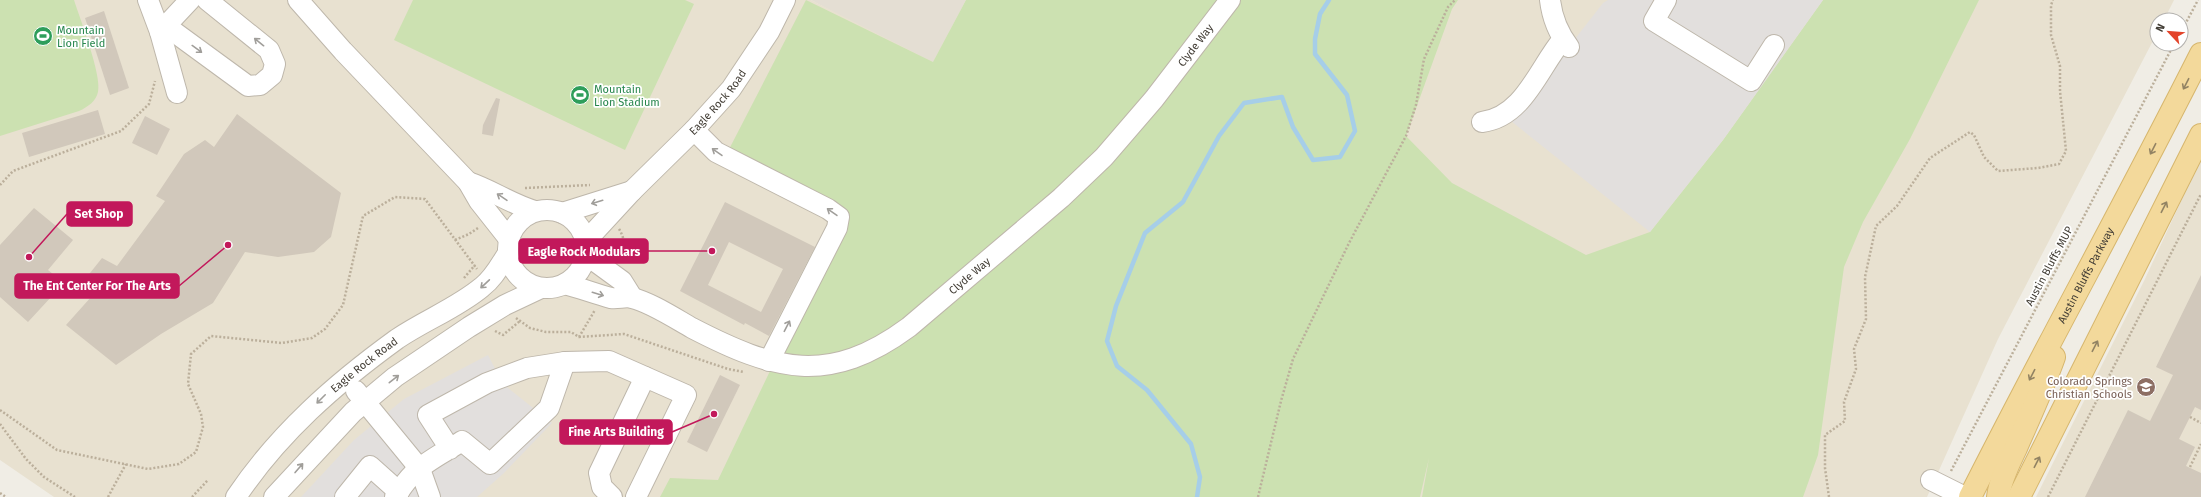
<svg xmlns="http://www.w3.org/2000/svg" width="2201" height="497" viewBox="0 0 2201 497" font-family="'Fira Sans',sans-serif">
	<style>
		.residential { fill: #e4ded3 }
		.education { fill: #e8e1d0 }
		.green { fill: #cce1b1 }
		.parking { fill: #e2dfdd }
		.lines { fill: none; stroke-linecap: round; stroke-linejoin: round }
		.stream { stroke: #a6cee8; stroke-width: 4.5 }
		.building { fill: #d1c8bb; fill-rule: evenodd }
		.minor-casing { stroke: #beb7ab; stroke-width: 22 }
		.major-casing { stroke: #d6b66d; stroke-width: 24 }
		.path { stroke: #bbaf9b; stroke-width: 2.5; stroke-dasharray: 2 2; stroke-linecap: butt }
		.minor { stroke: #fff; stroke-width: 20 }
		.major { stroke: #f3d99b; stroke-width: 22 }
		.oneway { stroke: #a09e9a }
		.oneway2 { stroke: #928363 }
		.labels { text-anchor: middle; stroke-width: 3.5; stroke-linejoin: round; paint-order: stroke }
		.leisure-label { font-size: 11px; fill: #27864d; stroke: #fff; text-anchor: start }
		.street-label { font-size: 11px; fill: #423d35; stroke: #fff }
		.education-label { font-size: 11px; fill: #785e54; stroke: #fff; text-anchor: end }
		.leader { fill: none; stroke: #c2185b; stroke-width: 1.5 }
		.callout-dot { fill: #c2185b; stroke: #fff; stroke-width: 1.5 }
		.callout { fill: #c2185b; stroke: #c2185b; stroke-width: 1.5 }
		.callout-label { font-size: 12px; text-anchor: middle; font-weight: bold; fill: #fff }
	</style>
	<rect width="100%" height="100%" fill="#f0ede5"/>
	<path class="residential" d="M811 0H966L932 65Z"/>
	<g class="education">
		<path d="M0 0H811L933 62 966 0H2174L2164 20H2157V33L1998 339 1927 497H54L0 460Z"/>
		<path d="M2201 158V497H2036L2145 279Z"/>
	</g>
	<g class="green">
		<path d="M0 0H74C80 19 102 75 98 92 96 101 88 107 79 111L0 136Z"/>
		<path d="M413 0H685L694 4 625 150 394 40Z"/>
		<path d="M806 0 933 62 966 0H1458L1452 9 1406 136 1452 183 1586 255 1650 232 1723 140 1823 0H1979L1910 139 1863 222 1844 267 1818 455 1803 497H1422L1429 458 1420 497H660L670 478 718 480 839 226 724 159Z"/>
	</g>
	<g class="parking">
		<path d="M1608 0H1823L1723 140 1650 232 1511 121 1603 3Z"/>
		<path d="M488 355 503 384 552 423 504 473 477 497H301L354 440 404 399Z"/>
	</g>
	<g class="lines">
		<path class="stream" d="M1197 497 1200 477 1191 444 1147 390 1117 366 1107 341 1116 306 1145 233 1183 202 1219 136 1244 103 1282 97 1293 127 1313 160 1340 157 1355 131 1347 95 1315 54V39L1320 14 1329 0"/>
	</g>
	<g class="building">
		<path d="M104 11 129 88 110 95 85 18Z"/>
		<path d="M496 98 500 99 493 136 482 134 483 125Z"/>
		<path d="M98 110 105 134 29 157 22 133Z"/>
		<path d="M237 114 341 193 331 237 314 252 278 257 245 252 213 303 161 334 116 365 66 325 100 287 86 278 102 258 117 266 165 201 156 196 184 154 205 140 214 147Z"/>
		<path d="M145 116 170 129 157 155 132 143Z"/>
		<path d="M725 202 815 247 769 336 745 323 744 325 680 291ZM729 242 783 269 761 312 708 285Z"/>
		<path d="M34 208 73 240 48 270 64 283 28 322 0 297V245Z"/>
		<path d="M2201 275V410L2195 407 2179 439 2195 447 2186 466 2201 473V497H2085L2128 410 2150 421 2173 375 2156 367Z"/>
		<path d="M720 375 740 385 707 452 687 442Z"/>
	</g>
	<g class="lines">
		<defs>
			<g id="minor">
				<path d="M148 0 160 32 190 0"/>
				<path d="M298 0 343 51 468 182 479 201 509 239"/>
				<path d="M1550 0C1552 17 1559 34 1569 47"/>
				<path d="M1666 0 1654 21 1751 81 1774 45"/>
				<path d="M166 26 248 86 260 85 272 75 275 64 269 50 207 0"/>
				<path d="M160 32 177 93"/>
				<path d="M1482 122C1524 117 1539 67 1563 39"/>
				<path d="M694 130 716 152 828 209 839 217 837 228 769 361"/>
				<path d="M468 182C492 190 511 204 535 211"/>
				<circle cx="547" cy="249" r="39"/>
				<path d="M562 213 632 191"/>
				<path id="s1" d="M585 242 632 191 694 130 731 89 769 32 785 0"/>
				<path d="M585 254 622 281 632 297"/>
				<path id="s2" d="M565 284C580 288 596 294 611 298 618 299 626 296 632 298 650 302 676 319 692 328 775 371 829 386 909 327L1061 198 1104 157 1154 99 1230 0"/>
				<path d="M565 362 609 361 686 395 636 497"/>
				<path d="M356 391 420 469 430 497"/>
				<path d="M1931 480 1965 497"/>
				<path id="s3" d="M236 497C279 433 335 384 397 339 425 320 457 308 482 287 494 278 500 265 508 253"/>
				<path d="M274 497 353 412 395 377 469 327 505 305 541 288"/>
				<path d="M345 497 370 466 399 492"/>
				<path d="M395 497C400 490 406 481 412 475 424 462 447 451 462 441L490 464 549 408 565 362 527 368 487 383 428 415 450 449"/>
				<path d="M612 497 602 487 599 473 645 377"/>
			</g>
			<g id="major">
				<path id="s4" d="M1970 497C2045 348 2126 203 2201 54"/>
				<path d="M1998 497C2000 480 2009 463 2016 448 2029 418 2043 388 2054 357"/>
				<path d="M2019 497 2201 135"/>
			</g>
		</defs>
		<use href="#minor" class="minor-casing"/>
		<use href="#major" class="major-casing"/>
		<g class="path">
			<path d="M2181 32 2198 0"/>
			<path d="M0 185 13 171 121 131 149 104 155 81"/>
			<path d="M525 188 590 185"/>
			<path d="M619 229C625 238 626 251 623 261"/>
			<path d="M455 240 469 234 478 228"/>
			<path d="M464 278 475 265"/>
			<path d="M516 318 530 328 546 332H571L579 337 624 334 728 369 744 372"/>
			<path d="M495 331 503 335 520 321"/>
			<path d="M579 337 595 310"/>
			<path d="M0 410 57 450 148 469 179 464 196 452 203 427 201 414 188 384 191 354 211 336 282 343 312 338 325 329 343 305 363 216 395 197 425 199 477 269"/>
			<path d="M2190 417 2201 423"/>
			<path d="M0 424 26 459 44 477 75 497"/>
			<path d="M2190 467 2201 444"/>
			<path d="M1951 471 2174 44"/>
			<path d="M0 493 6 497"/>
			<path d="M108 497 126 464"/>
			<path d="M192 497 208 480"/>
			<path d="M1258 497 1281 401 1293 359 1349 243 1406 136 1416 105 1424 59 1448 7 1455 0"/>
			<path d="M1829 497 1825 468V435L1845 421 1844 402 1856 369 1854 349 1866 319 1865 277 1876 226 1897 206 1930 158 1970 132 1974 135 1984 157 1998 171 2038 168 2059 164 2066 151 2060 91V66L2051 35V5L2053 0"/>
			<path d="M2048 497 2201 194"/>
		</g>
		<use href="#minor" class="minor"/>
		<use href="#major" class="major"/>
	</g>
	<defs><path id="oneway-shaft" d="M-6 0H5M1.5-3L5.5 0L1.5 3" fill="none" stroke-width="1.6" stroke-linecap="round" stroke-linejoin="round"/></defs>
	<g class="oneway">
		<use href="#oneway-shaft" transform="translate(259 42) rotate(-141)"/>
		<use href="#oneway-shaft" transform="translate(197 49) rotate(36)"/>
		<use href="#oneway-shaft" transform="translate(717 152) rotate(-145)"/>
		<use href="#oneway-shaft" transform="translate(502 197) rotate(-146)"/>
		<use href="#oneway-shaft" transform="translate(597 202) rotate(163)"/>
		<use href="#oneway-shaft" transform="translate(832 212) rotate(-145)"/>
		<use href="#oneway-shaft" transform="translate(485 284) rotate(137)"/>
		<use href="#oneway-shaft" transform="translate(598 294) rotate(17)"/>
		<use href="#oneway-shaft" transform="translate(787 326) rotate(-63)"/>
		<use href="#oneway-shaft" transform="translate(394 379) rotate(-38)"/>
		<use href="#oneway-shaft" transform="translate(321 399) rotate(135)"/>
		<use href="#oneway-shaft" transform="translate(299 468) rotate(-49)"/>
	</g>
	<g class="oneway2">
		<use href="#oneway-shaft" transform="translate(2186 84) rotate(117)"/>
		<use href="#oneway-shaft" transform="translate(2153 149) rotate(117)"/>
		<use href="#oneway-shaft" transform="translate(2164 207) rotate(-63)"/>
		<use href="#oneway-shaft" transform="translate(2095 346) rotate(-63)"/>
		<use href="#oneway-shaft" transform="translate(2032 375) rotate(117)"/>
		<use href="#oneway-shaft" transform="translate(2037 462) rotate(-63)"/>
	</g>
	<defs>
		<symbol id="stadium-disc" viewBox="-11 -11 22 22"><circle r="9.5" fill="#2e9e5b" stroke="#fff"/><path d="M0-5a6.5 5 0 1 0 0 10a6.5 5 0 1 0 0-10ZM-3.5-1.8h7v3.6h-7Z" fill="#fff"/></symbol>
		<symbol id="school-disc" viewBox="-11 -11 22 22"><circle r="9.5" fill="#8d6e63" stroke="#fff"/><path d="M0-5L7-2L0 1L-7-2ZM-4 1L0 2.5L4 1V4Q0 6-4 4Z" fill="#fff"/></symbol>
	</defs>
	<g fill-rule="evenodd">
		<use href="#stadium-disc" x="32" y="25" width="22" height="22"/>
		<use href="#stadium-disc" x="569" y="84" width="22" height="22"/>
		<use href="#school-disc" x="2135" y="376" width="22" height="22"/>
	</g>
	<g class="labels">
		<g class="leisure-label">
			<text x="57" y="34">Mountain<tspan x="57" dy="13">Lion Field</tspan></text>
			<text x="594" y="93">Mountain<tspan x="594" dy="13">Lion Stadium</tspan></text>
		</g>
		<g class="street-label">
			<text dy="4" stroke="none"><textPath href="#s2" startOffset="773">Clyde Way</textPath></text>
			<text dy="4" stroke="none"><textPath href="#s1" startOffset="193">Eagle Rock Road</textPath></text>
			<text transform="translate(2049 266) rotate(-62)" y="4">Austin Bluffs MUP</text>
			<text dy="4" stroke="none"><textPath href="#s4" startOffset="250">Austin Bluffs Parkway</textPath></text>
			<text dy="4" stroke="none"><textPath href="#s2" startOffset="449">Clyde Way</textPath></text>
			<text dy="4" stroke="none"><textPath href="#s3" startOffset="185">Eagle Rock Road</textPath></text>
		</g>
		<g class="education-label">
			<text x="2132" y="385">Colorado Springs<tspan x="2132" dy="13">Christian Schools</tspan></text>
		</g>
	</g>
	<path class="leader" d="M29 257L67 214M712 251L648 251M228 245L179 286M714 414L672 432"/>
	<g class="callout-dot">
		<circle cx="29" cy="257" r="4"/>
		<circle cx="712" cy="251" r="4"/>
		<circle cx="228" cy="245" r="4"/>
		<circle cx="714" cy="414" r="4"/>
	</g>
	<g class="callout">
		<rect x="67" y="202" width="65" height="24" rx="4"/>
		<rect x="519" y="239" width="129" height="24" rx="4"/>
		<rect x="15" y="274" width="164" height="24" rx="4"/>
		<rect x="560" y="420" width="112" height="24" rx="4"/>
	</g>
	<g class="callout-label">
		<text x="99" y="218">Set Shop</text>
		<text x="584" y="256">Eagle Rock Modulars</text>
		<text x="97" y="290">The Ent Center For The Arts</text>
		<text x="616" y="436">Fine Arts Building</text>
	</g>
	<g transform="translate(2169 32) rotate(296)"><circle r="19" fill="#ffffff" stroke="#b3b1ae"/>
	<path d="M0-3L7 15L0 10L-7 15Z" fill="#e34329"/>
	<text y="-6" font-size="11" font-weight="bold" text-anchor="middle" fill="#423d35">N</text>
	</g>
</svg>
